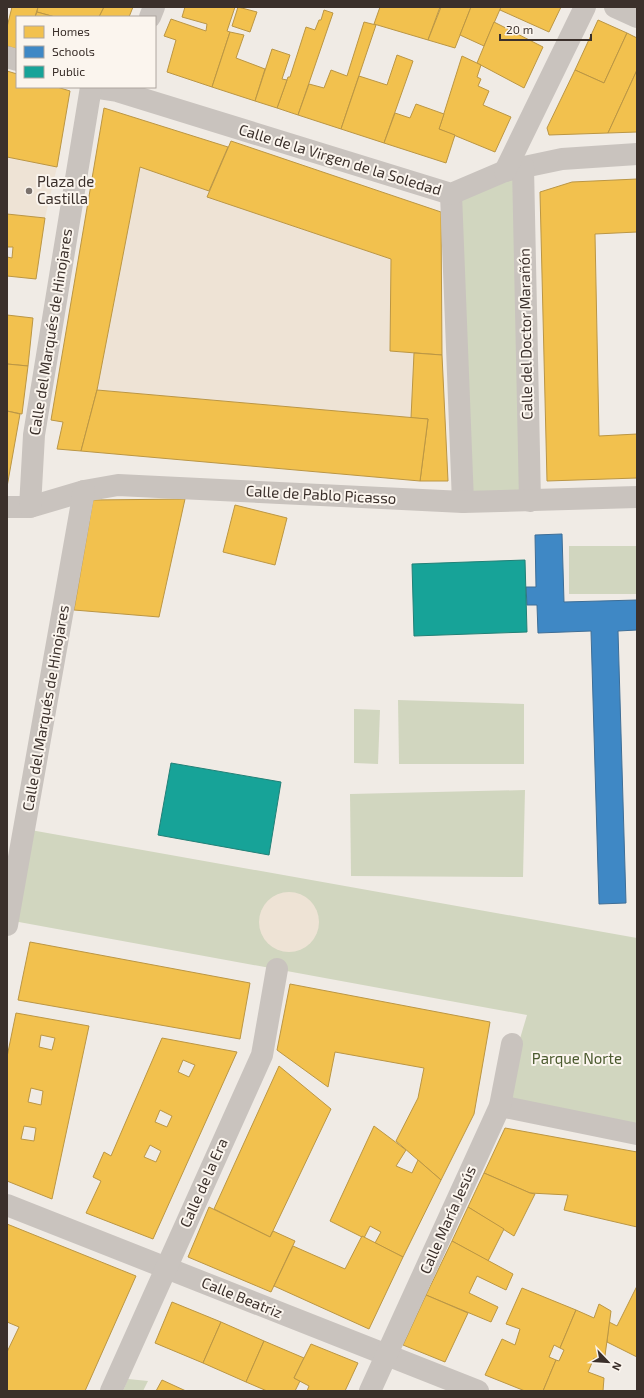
<svg xmlns="http://www.w3.org/2000/svg" width="644" height="1398" viewBox="0 0 644 1398" font-family="'Exo 2',sans-serif">
	<style>
		.green { fill: #d1d6bf }
		.plaza { fill: #eee3d5 }
		.homes { fill: #f2c14e; stroke: #bb9644; fill-rule: evenodd }
		.schools { fill: #3f88c5; stroke: #3e6e97 }
		.public { fill: #17a398; stroke: #228077 }
		.lines { fill: none; stroke-linecap: round; stroke-linejoin: round }
		.pedestrian { stroke: #c9c3be; stroke-width: 22 }
		.minor { stroke: #c9c3be; stroke-width: 22 }
		.poi-dot { fill: #7a716c; stroke: #fbf5ee; stroke-width: 1.5 }
		.labels { text-anchor: middle; stroke-width: 4; stroke-linejoin: round; paint-order: stroke }
		.street-label { font-size: 15px; fill: #3b302b; stroke: #fbf5ee }
		.poi-label { font-size: 15px; fill: #3b302b; stroke: #fbf5ee; text-anchor: start }
		.park-label { font-size: 15px; fill: #4a5a2e; stroke: #fbf5ee }
	</style>
	<rect width="100%" height="100%" fill="#f0ebe5"/>
	<g class="green">
		<path d="M515 178 521 492 473 493 461 198Z"/>
		<rect x="569" y="546" width="68" height="48"/>
		<path d="M398 700 524 704V764H399Z"/>
		<path d="M354 709 380 710 378 764 354 763Z"/>
		<path d="M525 790 523 877 351 876 350 794Z"/>
		<path d="M25 829 637 938V1133L500 1106 527 1015 8 920Z"/>
		<path d="M128 1379 148 1381 143 1391H123Z"/>
	</g>
	<g class="plaza">
		<path d="M7 157 57 167 45 218 7 214Z"/>
		<path d="M140 167 209 191 207 197 391 259 390 351 414 353 411 418 97 390Z"/>
		<circle cx="289" cy="922" r="30"/>
	</g>
	<g class="homes">
		<path d="M12 7H38L35 17H17V49L7 46V27Z"/>
		<path d="M38 7H104L99 17H55L37 12Z"/>
		<path d="M104 7H133L129 17H99Z"/>
		<path d="M185 7H235L227 31 230 32 212 87 167 72 176 40 164 36 171 19 206 31 207 24 182 17Z"/>
		<path d="M238 7 257 12 250 32 232 26Z"/>
		<path d="M380 7H440L428 40 374 24Z"/>
		<path d="M441 7H471L455 48 428 40Z"/>
		<path d="M471 7H501L484 46 460 35Z"/>
		<path d="M501 7H561L549 32 500 10Z"/>
		<path d="M324 10 333 13 298 115 277 108 288 77H290L306 27 315 30 319 20H321Z"/>
		<path d="M37 12 55 17H35Z"/>
		<path d="M598 20 627 33 604 83 575 70Z"/>
		<path d="M364 22 376 25 341 129 298 115 309 84 324 88 331 70 347 76Z"/>
		<path d="M494 22 543 47 524 88 477 63Z"/>
		<path d="M230 32 244 35 236 58 265 69 255 101 212 87Z"/>
		<path d="M627 33 637 38V70L608 133 549 135 547 128 575 70 604 83Z"/>
		<path d="M272 49 290 55 282 79 287 80 277 108 255 101Z"/>
		<path d="M397 55 413 61 384 143 341 129 359 76 387 85Z"/>
		<path d="M462 56 481 65 477 77 481 79 478 86 489 91 483 105 511 117 495 152 439 129Z"/>
		<path d="M637 70V132L608 133Z"/>
		<path d="M7 71 17 74V87H57L70 91 57 167 7 157Z"/>
		<path d="M416 104 444 114 439 129 455 135 446 163 384 143 395 113 410 118Z"/>
		<path d="M104 108 228 147 209 191 140 167 97 390 81 451 57 449 63 422 51 420Z"/>
		<path d="M231 141 441 212 442 355 390 351 391 259 207 197Z"/>
		<path d="M637 179V232L595 234 599 436 637 434V478L547 481 540 192 572 182Z"/>
		<path d="M7 214 45 218 36 279 7 276V257L12 258 13 247H7Z"/>
		<path d="M7 315 33 318 28 366 7 364Z"/>
		<path d="M414 353 442 355 448 481H420L428 419 411 418Z"/>
		<path d="M7 364 28 366 22 414 7 411Z"/>
		<path d="M97 390 428 419 420 481 81 451Z"/>
		<path d="M7 411 20 414 7 487Z"/>
		<path d="M185 499 159 617 74 610 93 500Z"/>
		<path d="M235 505 287 518 275 565 223 552Z"/>
		<path d="M30 942 250 983 240 1039 18 1000Z"/>
		<path d="M290 984 490 1022 474 1114 441 1180 396 1141 418 1098 424 1068 335 1052 328 1087 277 1050Z"/>
		<path d="M16 1013 89 1026 52 1199 7 1181V1057ZM41 1035 55 1038 52 1050 39 1047ZM31 1088 43 1091 41 1105 28 1102ZM24 1126 36 1128 34 1141 21 1139Z"/>
		<path d="M162 1038 237 1052 153 1239 86 1213 101 1181 93 1177 104 1152 111 1156ZM183 1060 195 1065 189 1077 178 1072ZM160 1110 172 1116 167 1127 155 1122ZM150 1145 161 1151 156 1162 144 1157Z"/>
		<path d="M279 1066 331 1109 270 1237 214 1209Z"/>
		<path d="M374 1126 406 1150 396 1166 412 1173 418 1160 441 1180 403 1257 375 1243 381 1232 370 1226 364 1238 330 1221Z"/>
		<path d="M505 1128 637 1152V1227L564 1210 568 1195 530 1193 484 1173Z"/>
		<path d="M484 1173 530 1193 535 1194 514 1236 468 1207Z"/>
		<path d="M209 1207 270 1237 273 1231 295 1241 271 1292 188 1257Z"/>
		<path d="M468 1207 504 1229 488 1261 452 1241Z"/>
		<path d="M7 1224 136 1276 85 1391H7V1352L19 1327 7 1322Z"/>
		<path d="M362 1236 403 1257 369 1329 274 1286 293 1246 345 1269Z"/>
		<path d="M452 1241 513 1274 506 1290 477 1276 469 1293 498 1307 491 1322 426 1295Z"/>
		<path d="M637 1286V1357L607 1342 609 1322 617 1326Z"/>
		<path d="M522 1288 576 1310 560 1348 554 1345 549 1357 556 1360 543 1391H525L485 1375 502 1339 515 1345 520 1329 506 1324Z"/>
		<path d="M426 1295 468 1313 445 1362 403 1345Z"/>
		<path d="M172 1302 221 1322 203 1363 155 1343Z"/>
		<path d="M599 1304 611 1311 604 1363 594 1358 588 1372 604 1378 603 1391H543L556 1360 559 1361 564 1350 560 1348 576 1310 594 1318Z"/>
		<path d="M221 1322 264 1341 246 1382 203 1363Z"/>
		<path d="M264 1341 304 1358 294 1378 300 1381 295 1391H267L246 1382Z"/>
		<path d="M311 1344 358 1363 345 1391H307L309 1386 294 1378Z"/>
		<path d="M162 1380 186 1391H156Z"/>
	</g>
	<path class="schools" d="M562 534 564 602 637 600V630L618 631 626 903 599 904 591 631 538 633 537 605H527L526 587H536L535 535Z"/>
	<g class="public">
		<path d="M525 560 527 632 414 636 412 564Z"/>
		<path d="M171 763 281 782 269 855 158 835Z"/>
	</g>
	<g class="lines">
		<path class="pedestrian" d="M451 194 463 502"/>
		<g class="minor">
			<path d="M615 7 637 17"/>
			<path d="M150 17 154 7"/>
			<path d="M7 57 17 60"/>
			<path d="M91 87 117 91 451 194 505 171 562 159 637 154"/>
			<path d="M523 167 530 501"/>
			<path d="M505 171 585 7"/>
			<path d="M7 507H30L84 491 118 485 463 502 637 497"/>
			<path d="M30 507 34 435 91 87"/>
			<path d="M7 925 84 491"/>
			<path d="M500 1106 637 1134"/>
			<path d="M7 1205 478 1391"/>
			<path d="M111 1391 262 1055 277 969"/>
			<path d="M370 1391 500 1106 512 1044"/>
		</g>
	</g>
	<circle class="poi-dot" cx="29" cy="191" r="4"/>
	<g class="labels">
		<g class="street-label">
			<text transform="translate(340 160) rotate(17)" y="5">Calle de la Virgen de la Soledad</text>
			<text transform="translate(51 332) rotate(-81)" y="5">Calle del Marqués de Hinojares</text>
			<text transform="translate(526 334) rotate(-91)" y="5">Calle del Doctor Marañón</text>
			<text transform="translate(321 495) rotate(3)" y="5">Calle de Pablo Picasso</text>
			<text transform="translate(46 708) rotate(-80)" y="5">Calle del Marqués de Hinojares</text>
			<text transform="translate(204 1183) rotate(-66)" y="5">Calle de la Era</text>
			<text transform="translate(448 1220) rotate(-66)" y="5">Calle María Jesús</text>
			<text transform="translate(242 1298) rotate(22)" y="5">Calle Beatriz</text>
		</g>
		<g class="poi-label">
			<text x="37" y="187">Plaza de<tspan x="37" dy="17">Castilla</tspan></text>
		</g>
		<g class="park-label">
			<text x="577" y="1064">Parque Norte</text>
		</g>
	</g>
	<rect width="644" height="1398" fill="none" stroke="#3b302b" stroke-width="16"/>
	<rect x="16" y="16" width="140" height="72" fill="#fbf5ee" stroke="#aea6a0"/>
	<rect x="24" y="26" width="20" height="12" fill="#f2c14e" stroke="#aea6a0"/>
	<text x="52" y="36" font-size="12" fill="#3b302b">Homes</text>
	<rect x="24" y="46" width="20" height="12" fill="#3f88c5" stroke="#aea6a0"/>
	<text x="52" y="56" font-size="12" fill="#3b302b">Schools</text>
	<rect x="24" y="66" width="20" height="12" fill="#17a398" stroke="#aea6a0"/>
	<text x="52" y="76" font-size="12" fill="#3b302b">Public</text>
	<g transform="translate(608 1362) rotate(115)" stroke="#fbf5ee" stroke-width="3" paint-order="stroke">
	<path d="M0-3L7 15L0 10L-7 15Z" fill="#3b302b"/>
	<text y="-6" font-size="11" font-weight="bold" text-anchor="middle" fill="#3b302b">N</text>
	</g>
	<path d="M500 34v6h91v-6" fill="none" stroke="#3b302b" stroke-width="2"/>
	<text x="506" y="34" font-size="12" fill="#3b302b" stroke="#fbf5ee" stroke-width="3" paint-order="stroke">20 m</text>
</svg>
